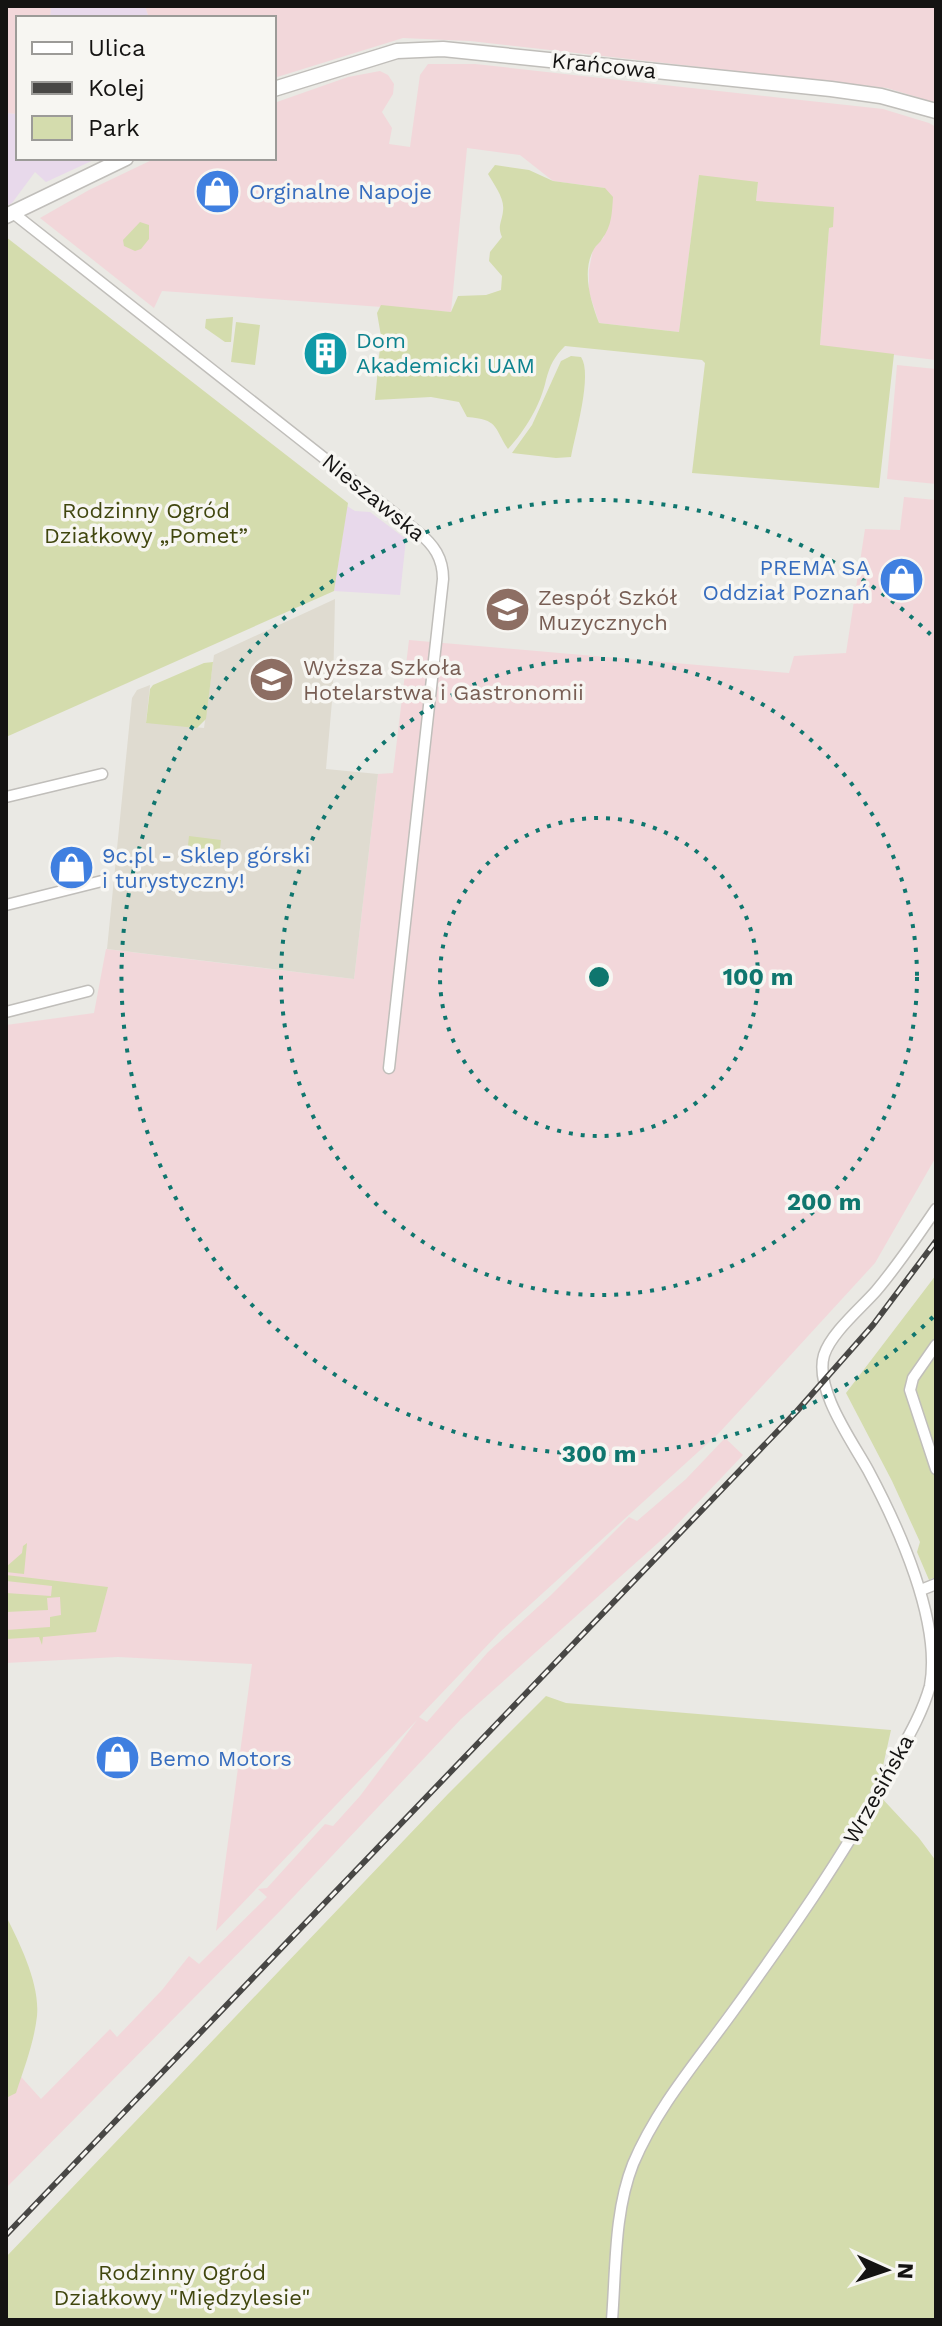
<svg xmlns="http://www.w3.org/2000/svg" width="942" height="2326" viewBox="0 0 942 2326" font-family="'Work Sans',sans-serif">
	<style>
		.commercial { fill: #e8d9eb }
		.industrial { fill: #f2d7da }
		.built { fill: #dfdbd0 }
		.green { fill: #d4dcad }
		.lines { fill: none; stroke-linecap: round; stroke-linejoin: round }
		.street-casing { stroke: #c0beba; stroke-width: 13 }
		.secondary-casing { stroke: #c0beba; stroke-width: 17 }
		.street { stroke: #fff; stroke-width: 10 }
		.secondary { stroke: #fff; stroke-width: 14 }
		.rail-casing { stroke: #484745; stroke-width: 6 }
		.rail { stroke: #f7f6f2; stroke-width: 3; stroke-dasharray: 9; stroke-linecap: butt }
		.ring { fill: none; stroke: #0f766e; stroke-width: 4; stroke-dasharray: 4 8 }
		.labels { text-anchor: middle; stroke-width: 7; stroke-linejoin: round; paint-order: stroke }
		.street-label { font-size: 22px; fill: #141312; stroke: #f7f6f2 }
		.shop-label { font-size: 22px; fill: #366cbe; stroke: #f7f6f2; text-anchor: start }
		.culture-label { font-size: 22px; fill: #0d838f; stroke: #f7f6f2; text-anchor: start }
		.park-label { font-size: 22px; fill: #40460e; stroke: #f7f6f2 }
		.education-label { font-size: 22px; fill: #785e54; stroke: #f7f6f2; text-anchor: start }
		.centre { fill: #0f766e; stroke: #f7f6f2; stroke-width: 4 }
		.ring-label { font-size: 24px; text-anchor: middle; font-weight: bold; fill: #0f766e; stroke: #f7f6f2; stroke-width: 7; stroke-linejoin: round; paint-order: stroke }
	</style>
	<rect width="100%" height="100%" fill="#eae9e4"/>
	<g class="commercial">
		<path d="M51 6H145L149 18H50Z"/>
		<path d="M6 113 18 114V158H98L46 182 35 172 12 203 6 206Z"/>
		<path d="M347 506 355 511 370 512 406 539 400 595 334 591Z"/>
	</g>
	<g class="industrial">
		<path d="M6 6H51L50 18H18V114L6 113Z"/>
		<path d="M145 6H936V103L887 88 470 41 403 38 274 78V18H149Z"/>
		<path d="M428 64H475L883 109 929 123 936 127V360L820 346 829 227 756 201 758 183 699 176 679 332 599 323 589 292V270L593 249 604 237 605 188 553 181 520 155 467 148 451 312 162 291 154 308 40 218 89 190 156 158H274V103L348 77 380 71 388 75 394 84 393 94 382 112 392 128 389 144 410 147 420 75Z"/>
		<path d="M897 365 936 369V484L887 479Z"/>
		<path d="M904 497 936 500V1157L875 1263 719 1433 500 1632 419 1717 427 1722 488 1652 550 1596 629 1517 637 1521 686 1479 725 1438 743 1455 668 1534 461 1719 281 1910 6 2188V2060L41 2099 110 2029 117 2037 162 1990 189 1956 199 1964 267 1897 258 1889 267 1888 325 1824 333 1826 360 1796 417 1720 216 1931 252 1664 118 1657 6 1663V1025L94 1013 106 949 354 979 378 774 393 773 409 640 789 673 794 656 846 653 865 529 900 530Z"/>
	</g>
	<path class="built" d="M335 599 333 690 326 769 378 774 354 979 107 949 132 698 137 690 150 685 146 722 204 728 214 655Z"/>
	<g class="green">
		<path d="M495 165 529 170 553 181 605 188 613 197C612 212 612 226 602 239 600 243 596 245 594 249 581 271 591 302 599 323L679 332 699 175 758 182 756 201 834 207 833 227 829 228 820 345 894 354 879 488 692 473 705 363 702 360 565 346C554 357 550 365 546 380 541 404 525 431 508 449 493 426 499 420 467 417L459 402 431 397 375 400 381 336 377 313 381 305 451 312 458 296 486 295 501 290 502 276 489 261 490 252 502 237C497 226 502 222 503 211 505 198 494 185 488 174Z"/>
		<path d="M140 222 149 225V239L141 249 135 251 124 246 123 240Z"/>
		<path d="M6 237 348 503 334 591 6 737Z"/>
		<path d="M233 317 231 342H225L205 328 206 319Z"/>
		<path d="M236 322 260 325 255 365 231 362Z"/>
		<path d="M571 356 581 357C593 374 575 435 571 457L556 458 512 453 532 425 561 361Z"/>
		<path d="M213 662 206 719 197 728 146 723 150 689 153 685 204 663Z"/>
		<path d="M189 836 221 840 219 858 187 855Z"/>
		<path d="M936 1275V1585L933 1578 929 1580 917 1552 920 1542 892 1481 846 1393Z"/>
		<path d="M27 1543 24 1574 6 1572V1567L22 1553 23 1546Z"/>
		<path d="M6 1575 108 1587 96 1632 43 1637 42 1645 39 1637 6 1639V1630L50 1627V1617L61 1615 60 1597 47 1598 48 1610 6 1612V1593L51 1596 52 1586 6 1581Z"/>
		<path d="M546 1696 566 1703 891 1730 877 1793 919 1838 936 1861V2320H6V2257L448 1794Z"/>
		<path d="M6 1916C20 1944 40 1984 37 2016 34 2043 24 2068 16 2093L6 2098Z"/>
	</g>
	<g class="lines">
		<defs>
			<g id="street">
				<path d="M13 213 418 532C434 545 443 558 443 579L389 1068"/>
				<path d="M6 797 102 774"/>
				<path d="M6 905 102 881"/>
				<path d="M6 1012 88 991"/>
				<path d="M936 1345 913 1378 910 1390 936 1469"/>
				<path d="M921 1590 936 1584"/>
				<path d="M612 2320C616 2269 614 2212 633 2164 657 2107 698 2060 734 2010 788 1935 842 1859 886 1777 902 1747 921 1718 930 1686 942 1622 898 1526 868 1470 852 1441 814 1389 824 1355 831 1333 861 1308 876 1291 898 1265 917 1237 936 1209"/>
			</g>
			<g id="secondary">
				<path d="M274 89 397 51 443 49 831 89 881 96 936 111"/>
				<path d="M6 216 126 158"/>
			</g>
		</defs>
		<use href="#street" class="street-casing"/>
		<use href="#secondary" class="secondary-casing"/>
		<use href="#street" class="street"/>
		<use href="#secondary" class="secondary"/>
		<defs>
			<path id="rail" d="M6 2235 797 1411 873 1325 936 1241"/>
		</defs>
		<use href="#rail" class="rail-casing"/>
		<use href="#rail" class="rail"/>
	</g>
	<g class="ring">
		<circle cx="599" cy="977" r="159"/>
		<circle cx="599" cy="977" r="318"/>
		<path d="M933 1317A477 477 0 1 1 933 637"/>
	</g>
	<defs>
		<symbol id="shop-disc" viewBox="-11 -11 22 22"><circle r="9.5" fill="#3f7fe0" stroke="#f7f6f2"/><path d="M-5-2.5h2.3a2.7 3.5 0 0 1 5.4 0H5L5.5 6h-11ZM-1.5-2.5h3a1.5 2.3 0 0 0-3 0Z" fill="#fff"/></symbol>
		<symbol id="building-disc" viewBox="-11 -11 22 22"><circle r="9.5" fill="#0f9aa8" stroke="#f7f6f2"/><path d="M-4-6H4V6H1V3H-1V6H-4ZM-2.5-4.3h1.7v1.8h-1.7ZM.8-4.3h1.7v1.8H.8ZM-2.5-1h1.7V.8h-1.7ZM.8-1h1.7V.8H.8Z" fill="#fff"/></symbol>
		<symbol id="school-disc" viewBox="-11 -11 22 22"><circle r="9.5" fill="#8d6e63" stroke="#f7f6f2"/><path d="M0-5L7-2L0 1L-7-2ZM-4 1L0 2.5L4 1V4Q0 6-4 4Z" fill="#fff"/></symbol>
		<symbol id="university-disc" viewBox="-11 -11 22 22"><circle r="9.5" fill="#8d6e63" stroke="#f7f6f2"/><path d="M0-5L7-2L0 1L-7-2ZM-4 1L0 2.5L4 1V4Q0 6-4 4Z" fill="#fff"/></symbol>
	</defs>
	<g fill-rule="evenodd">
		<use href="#shop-disc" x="192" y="166" width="51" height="51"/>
		<use href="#building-disc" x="300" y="328" width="51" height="51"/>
		<use href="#shop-disc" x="876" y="554" width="51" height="51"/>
		<use href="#school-disc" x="482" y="584" width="51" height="51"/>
		<use href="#university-disc" x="246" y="654" width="51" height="51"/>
		<use href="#shop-disc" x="46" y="842" width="51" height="51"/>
		<use href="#shop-disc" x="92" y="1732" width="51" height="51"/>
	</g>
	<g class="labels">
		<g class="street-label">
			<text transform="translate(604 65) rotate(6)" y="8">Krańcowa</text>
			<text transform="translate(374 497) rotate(39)" y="8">Nieszawska</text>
			<text transform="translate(878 1789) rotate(-61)" y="8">Wrzesińska</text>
		</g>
		<g class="shop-label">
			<text x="249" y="199">Orginalne Napoje</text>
			<text x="870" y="575" text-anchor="end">PREMA SA<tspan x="870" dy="25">Oddział Poznań</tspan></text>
			<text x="102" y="863">9c.pl - Sklep górski<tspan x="102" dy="25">i turystyczny!</tspan></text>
			<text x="149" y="1766">Bemo Motors</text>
		</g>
		<g class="culture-label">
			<text x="356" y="348">Dom<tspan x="356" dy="25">Akademicki UAM</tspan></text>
		</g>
		<g class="park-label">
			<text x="146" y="518">Rodzinny Ogród<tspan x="146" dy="25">Działkowy „Pomet”</tspan></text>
			<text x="182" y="2280">Rodzinny Ogród<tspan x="182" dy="25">Działkowy "Międzylesie"</tspan></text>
		</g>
		<g class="education-label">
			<text x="538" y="605">Zespół Szkół<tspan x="538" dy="25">Muzycznych</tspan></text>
			<text x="303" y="675">Wyższa Szkoła<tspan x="303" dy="25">Hotelarstwa i Gastronomii</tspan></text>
		</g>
	</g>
	<circle cx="599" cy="977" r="12" class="centre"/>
	<g class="ring-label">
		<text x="758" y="985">100 m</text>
		<text x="824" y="1210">200 m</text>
		<text x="599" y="1462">300 m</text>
	</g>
	<rect width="942" height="2326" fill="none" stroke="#141312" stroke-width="16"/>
	<rect x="16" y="16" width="260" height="144" fill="#f7f6f2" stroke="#9c9b98" stroke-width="2"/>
	<rect x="32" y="42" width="40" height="12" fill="#ffffff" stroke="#9c9b98" stroke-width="2"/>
	<text x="88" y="56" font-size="24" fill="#141312">Ulica</text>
	<rect x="32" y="82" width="40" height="12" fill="#484745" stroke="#9c9b98" stroke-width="2"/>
	<text x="88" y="96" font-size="24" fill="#141312">Kolej</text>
	<rect x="32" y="116" width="40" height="24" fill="#d4dcad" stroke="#9c9b98" stroke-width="2"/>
	<text x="88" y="136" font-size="24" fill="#141312">Park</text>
	<g transform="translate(886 2270) rotate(93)" stroke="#f7f6f2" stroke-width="6" paint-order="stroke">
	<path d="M0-6L14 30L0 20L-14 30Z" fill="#141312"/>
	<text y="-12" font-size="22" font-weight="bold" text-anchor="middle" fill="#141312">N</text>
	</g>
</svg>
